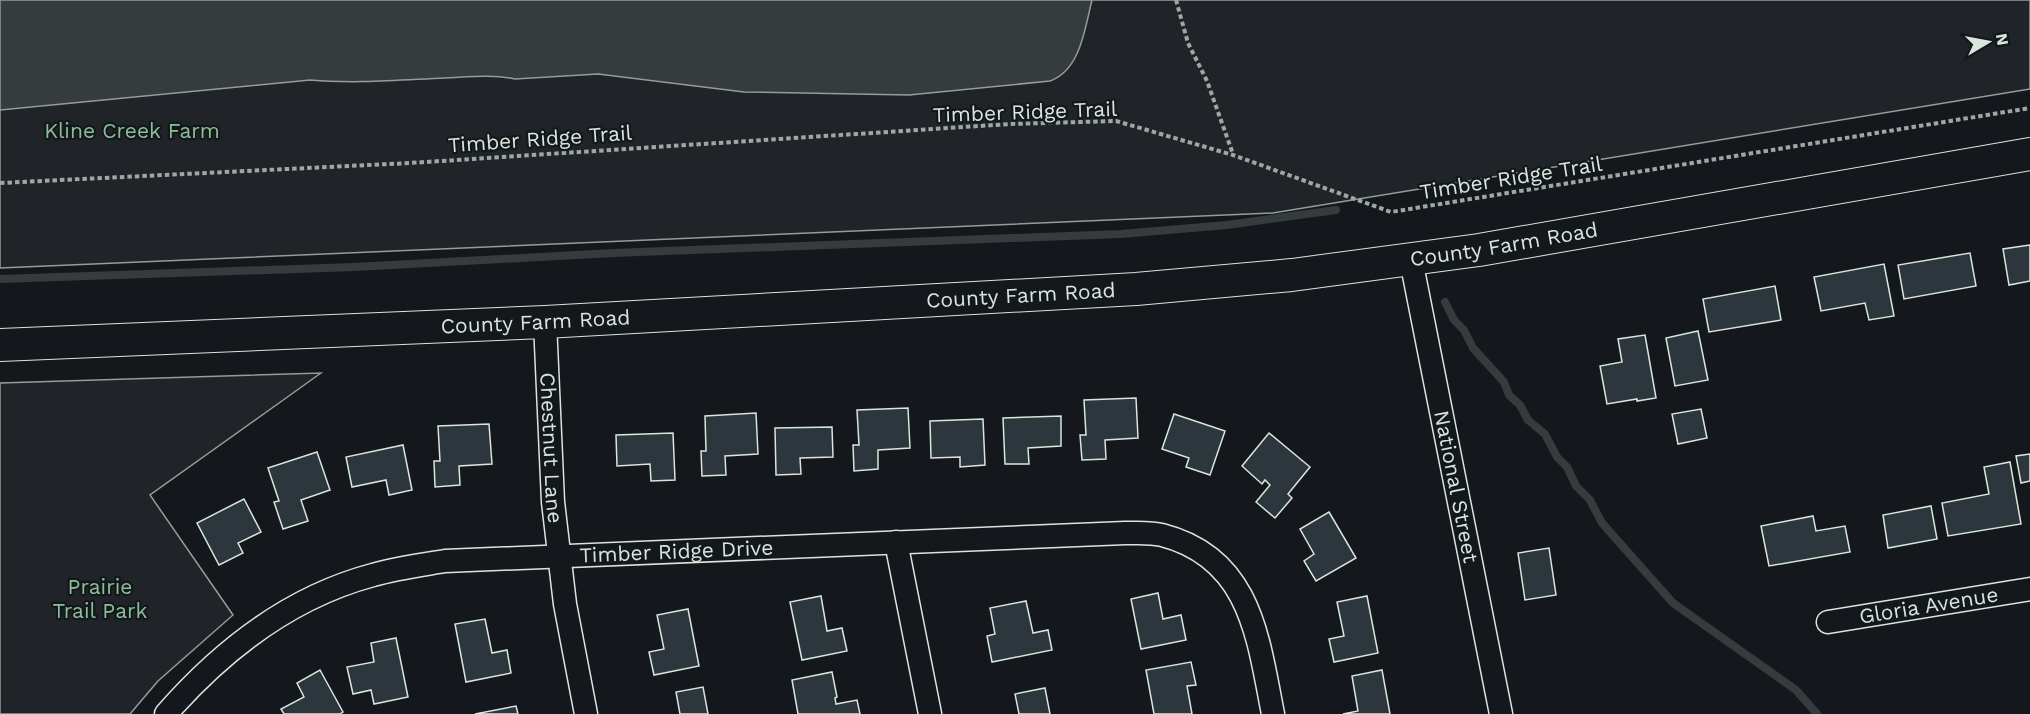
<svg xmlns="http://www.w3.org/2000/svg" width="2030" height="714" viewBox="0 0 2030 714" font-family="'Work Sans',sans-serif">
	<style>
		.green { fill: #202428; stroke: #939e99; stroke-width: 1.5 }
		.water { fill: #363b3e; stroke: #939e99; stroke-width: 1.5 }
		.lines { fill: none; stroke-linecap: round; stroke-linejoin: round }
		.stream { stroke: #363b3e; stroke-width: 8 }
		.building { fill: #2c363c; stroke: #d8e6dc; stroke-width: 1.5 }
		.street-casing { stroke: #d8e6dc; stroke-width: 25 }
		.secondary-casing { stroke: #d8e6dc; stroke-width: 34 }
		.path { stroke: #9da8a2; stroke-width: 4; stroke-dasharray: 4.5 3; stroke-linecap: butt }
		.street { stroke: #14181c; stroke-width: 22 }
		.secondary { stroke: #14181c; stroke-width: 32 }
		.labels { text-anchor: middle; stroke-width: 4.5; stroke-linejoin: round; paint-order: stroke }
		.street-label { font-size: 21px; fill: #d8e6dc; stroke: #14181c }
		.park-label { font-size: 21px; fill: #8ac095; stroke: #14181c }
	</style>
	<rect width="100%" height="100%" fill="#14181c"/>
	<g class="green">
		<path d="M0 0H2030V89L1273 213 0 268Z"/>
		<path d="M321 373 150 495 233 615 158 681 130 714H0V383Z"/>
	</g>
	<path class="water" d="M0 0H1092C1085 27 1081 70 1050 81L909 95 744 92 598 74 515 79C492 74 468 77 445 78 400 80 355 84 310 80L0 110Z"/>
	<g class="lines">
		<g class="stream">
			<path d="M0 279 355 267 613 253 1121 234 1227 225 1336 210"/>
			<path d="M1445 302 1454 320 1464 330 1473 348 1504 382 1509 395 1520 405 1528 420 1545 434 1557 457 1567 467 1576 486 1590 500 1602 523 1673 603 1796 690 1817 714"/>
		</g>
	</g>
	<g class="building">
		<path d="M2030 245V281L2009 285 2003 249Z"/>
		<path d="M1970 253 1976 286 1904 299 1898 265Z"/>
		<path d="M1884 264 1894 316 1869 320 1865 303 1821 311 1814 277Z"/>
		<path d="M1775 286 1781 320 1709 332 1703 299Z"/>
		<path d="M1698 331 1708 380 1675 386 1666 338Z"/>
		<path d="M1645 335 1656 398 1637 401V399L1607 404 1600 366 1622 362 1618 339Z"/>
		<path d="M1136 398 1138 438 1105 440 1106 459 1082 460 1080 435H1086L1084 400Z"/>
		<path d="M908 408 910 448 878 450V469L854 471 853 445H859L857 410Z"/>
		<path d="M1701 409 1707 438 1678 444 1672 414Z"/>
		<path d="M756 413 758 454 725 456 726 475 702 476 701 451H706L705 416Z"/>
		<path d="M1174 414 1225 431 1210 475 1186 467 1189 458 1162 449Z"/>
		<path d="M1061 416V446L1028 448 1029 464H1005L1003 418Z"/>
		<path d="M983 419 985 465 960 467V457L931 458 930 421Z"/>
		<path d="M489 424 492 464 459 466 460 485 435 487 434 461H440L438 426Z"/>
		<path d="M832 427 833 457 800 458 801 474 776 475 775 428Z"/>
		<path d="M673 433 675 480 651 481 650 464 617 466 616 435Z"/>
		<path d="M1269 433 1310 467 1288 494 1292 498 1275 518 1256 502 1270 485 1265 480 1262 484 1242 466Z"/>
		<path d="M403 445 412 490 389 495 386 480 352 487 346 457Z"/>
		<path d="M317 452 330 490 301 500 308 521 283 529 274 502 279 501 268 468Z"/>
		<path d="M2030 454V481L2021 483 2016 456Z"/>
		<path d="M2010 462 2021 524 1948 536 1942 503 1989 494 1984 467Z"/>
		<path d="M244 499 261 532 238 543 243 553 219 565 197 523Z"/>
		<path d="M1931 506 1937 539 1888 548 1883 515Z"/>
		<path d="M1329 512 1356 558 1316 581 1304 561 1314 554 1300 529Z"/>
		<path d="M1813 516 1816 531 1845 526 1850 552 1769 566 1761 526Z"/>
		<path d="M1549 548 1556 595 1525 600 1518 553Z"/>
		<path d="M1158 593 1163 619 1181 615 1186 640 1141 649 1131 599Z"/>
		<path d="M821 596 827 631 842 628 847 651 802 660 790 602Z"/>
		<path d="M1367 596 1378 653 1334 662 1329 639 1344 636 1337 602Z"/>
		<path d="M1026 601 1033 633 1048 630 1052 650 992 662 987 636 995 634 990 608Z"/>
		<path d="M688 609 699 666 654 675 649 652 664 649 657 615Z"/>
		<path d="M485 619 492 653 507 650 511 673 466 682 455 624Z"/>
		<path d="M396 638 408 697 374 704 371 690 353 694 347 667 374 662 371 643Z"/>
		<path d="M1191 662 1196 685 1187 686 1192 714H1154L1146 670Z"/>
		<path d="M320 670 343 712 340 714H284L281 709 304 697 297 683Z"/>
		<path d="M1382 670 1390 714H1343L1358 711 1352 676Z"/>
		<path d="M832 672 837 697 835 698 836 704 857 700 860 714H798L792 680Z"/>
		<path d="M703 687 708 714H680L676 692Z"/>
		<path d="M1045 688 1050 714H1019L1015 694Z"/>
		<path d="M516 706 518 714H475Z"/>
	</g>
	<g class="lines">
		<defs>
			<g id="street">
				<path id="s1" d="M1411 260 1501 714"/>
				<path id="s2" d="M545 322 553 502 565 604 586 714"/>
				<path d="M896 542 930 714"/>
				<path id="s3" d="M1828 622 2030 589"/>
				<path id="s4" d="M166 714C222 650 290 597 373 575 397 568 421 565 445 561L1125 533C1137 533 1151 532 1162 535 1251 558 1258 638 1273 714"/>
			</g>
			<g id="secondary">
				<path id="s5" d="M0 345 545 322 1136 289 1292 275 1479 250 2030 154"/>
			</g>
		</defs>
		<use href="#street" class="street-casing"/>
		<use href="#secondary" class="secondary-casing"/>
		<g class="path">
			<path d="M1176 0 1188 43 1207 81 1233 154"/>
			<path d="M0 183 410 163 1010 124 1116 121 1233 155 1391 212 2030 108"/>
		</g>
		<use href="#street" class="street"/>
		<use href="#secondary" class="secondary"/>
	</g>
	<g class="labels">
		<g class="street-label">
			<text transform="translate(1025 112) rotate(-2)" y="7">Timber Ridge Trail</text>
			<text transform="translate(540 139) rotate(-4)" y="7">Timber Ridge Trail</text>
			<text transform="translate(1511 178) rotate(-9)" y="7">Timber Ridge Trail</text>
			<text dy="7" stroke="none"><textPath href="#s5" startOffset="1508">County Farm Road</textPath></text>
			<text dy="7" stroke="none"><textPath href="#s5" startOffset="1022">County Farm Road</textPath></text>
			<text dy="7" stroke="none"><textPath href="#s5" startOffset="536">County Farm Road</textPath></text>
			<text dy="7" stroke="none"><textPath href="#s2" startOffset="126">Chestnut Lane</textPath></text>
			<text dy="7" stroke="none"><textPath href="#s1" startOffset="231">National Street</textPath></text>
			<text dy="7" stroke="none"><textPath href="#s4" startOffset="558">Timber Ridge Drive</textPath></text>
			<text dy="7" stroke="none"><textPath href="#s3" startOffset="102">Gloria Avenue</textPath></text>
		</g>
		<g class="park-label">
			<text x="132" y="138">Kline Creek Farm</text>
			<text x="100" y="594">Prairie<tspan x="100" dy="24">Trail Park</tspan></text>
		</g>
	</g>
	<g transform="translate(1988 42) rotate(80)" stroke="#14181c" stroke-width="4.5" paint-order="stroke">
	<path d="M0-4.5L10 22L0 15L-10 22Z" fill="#d8e6dc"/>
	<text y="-9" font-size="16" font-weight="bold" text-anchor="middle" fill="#d8e6dc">N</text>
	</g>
</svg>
